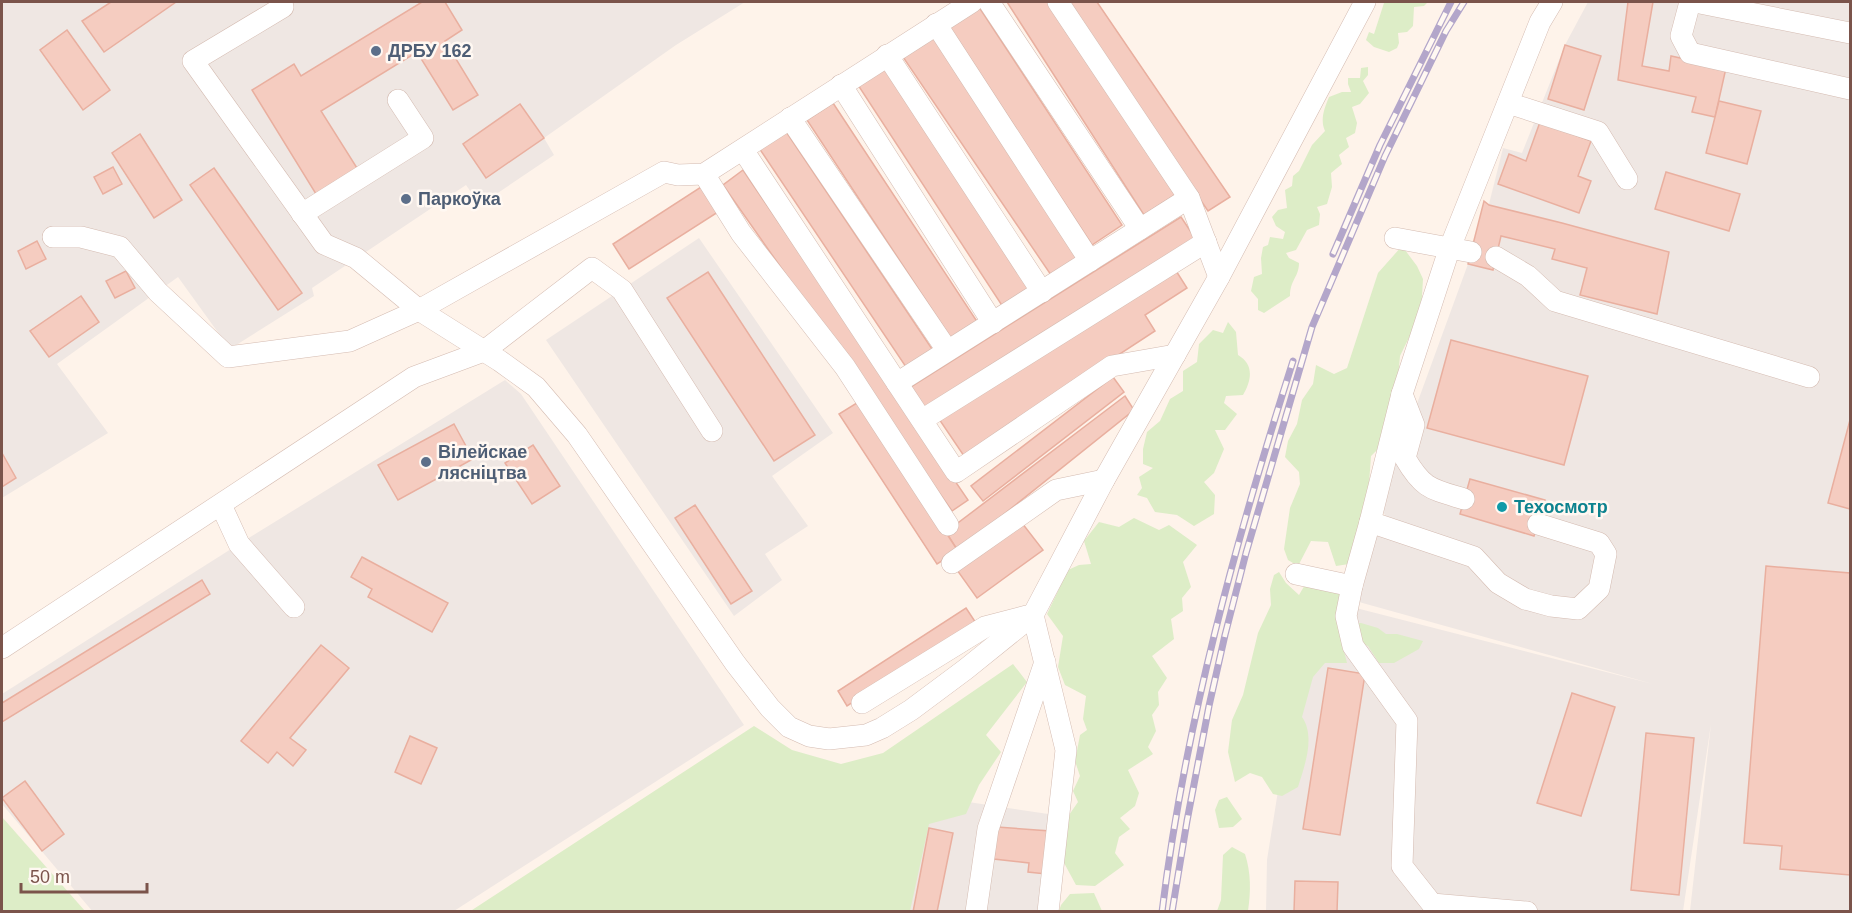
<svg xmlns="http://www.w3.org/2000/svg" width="1852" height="913" viewBox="0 0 1852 913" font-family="Helvetica,sans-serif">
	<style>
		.industrial { fill: #efe7e3 }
		.green { fill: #ddedc7 }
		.building { fill: #f5ccc0; stroke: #e9af9f; stroke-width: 1.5 }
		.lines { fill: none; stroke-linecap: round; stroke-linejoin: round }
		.minor-casing { stroke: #d4bbb1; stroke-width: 22 }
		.minor { stroke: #fff; stroke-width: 21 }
		.rail-casing { stroke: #b3a6ca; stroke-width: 7 }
		.rail { stroke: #fff8f2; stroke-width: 4.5; stroke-dasharray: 14; stroke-linecap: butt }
		.service-dot { fill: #5c6f8a; stroke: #fff8f2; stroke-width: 2 }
		.culture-dot { fill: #0f9aa8; stroke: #fff8f2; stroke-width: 2 }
		.labels { text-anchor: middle; stroke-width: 5; stroke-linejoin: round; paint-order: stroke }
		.service-label { font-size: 18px; font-weight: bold; fill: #4e5e75; stroke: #fff8f2; text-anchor: start }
		.culture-label { font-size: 18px; font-weight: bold; fill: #0d838f; stroke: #fff8f2; text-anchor: start }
	</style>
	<rect width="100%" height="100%" fill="#fef3ea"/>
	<g class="industrial">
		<path d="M2 2H745L676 45 544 138 554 155 480 205 466 185 312 288 314 296 230 349 178 277 57 364 108 433 2 498Z"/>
		<path d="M1588 2H1850V911H1690L1711 724 1683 911 1266 912 1267 860 1309 596 1653 684 1359 602 1376 536 1388 521 1380 505 1468 264 1484 201 1489 204 1503 148 1522 153 1565 45Z"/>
		<path d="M699 238 833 433 772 476 808 526 765 554 782 580 734 616 546 340Z"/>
		<path d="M505 380 521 394 744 725 454 911 93 912 2 804V694L239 544Z"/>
		<path d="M942 798 1055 815 1043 911 865 912Z"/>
	</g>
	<g class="green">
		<path d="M1387 2H1428L1424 6 1414 7 1413 26 1407 32 1398 33 1399 43 1397 48 1389 52 1374 47 1366 40 1369 32 1374 34 1384 3Z"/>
		<path d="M1368 67V75L1363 81 1369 93 1360 104 1352 107 1357 123 1355 133 1346 138 1349 147 1339 155 1342 164 1331 173 1332 187 1327 204 1317 207 1320 214 1319 225 1307 230 1296 250 1286 253 1289 258 1299 263C1299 277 1290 280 1290 296L1264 313 1258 310V299L1251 291 1254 277 1262 274 1261 258 1263 247 1268 245 1270 237 1283 239 1285 232 1276 226 1272 217 1278 210 1287 208 1285 190 1292 186 1293 176 1299 171 1312 145 1325 131C1320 120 1324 109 1329 97L1342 92H1351L1348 84V78H1360L1361 68Z"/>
		<path d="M1402 246 1417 266 1423 279 1421 313 1400 356 1396 400 1383 444 1371 456 1368 498 1349 564 1336 566 1328 542 1311 541 1298 566 1288 560 1284 549 1290 508 1300 484 1299 472 1285 457 1288 441 1297 424 1302 400 1313 384 1316 365 1334 374 1347 368 1378 273Z"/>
		<path d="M1228 322 1236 332 1238 355C1254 364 1252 380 1243 395L1226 396 1224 403 1237 414 1225 430H1215L1224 449 1214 473 1204 482 1215 495 1214 514 1194 526 1177 515 1155 512 1147 498 1137 495 1142 488 1139 477 1153 468 1143 464V449L1147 432 1160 421 1170 399 1183 391V371L1197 362 1199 344 1213 330 1223 333Z"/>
		<path d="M1134 518 1159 530 1169 525 1197 545 1183 562 1191 587 1182 598 1183 611 1171 619 1174 639 1152 656 1167 678 1158 692 1159 705 1152 715 1156 731 1148 747 1153 754 1128 770 1139 793 1135 806 1120 818 1130 829 1119 837 1115 853 1124 865 1095 886 1076 885 1063 861 1069 815 1078 802 1073 791 1080 776 1075 761 1080 735 1087 730 1083 719 1086 696 1065 685 1058 667 1063 636 1047 614 1068 570 1079 565 1091 564 1084 541 1099 522 1119 527Z"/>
		<path d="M1279 572 1286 583 1299 595 1306 583 1341 586 1347 623H1361L1378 628 1386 634H1397L1423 641 1419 649 1394 663H1379L1368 646 1346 637 1344 651 1347 663H1325L1313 677 1302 717C1316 737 1304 767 1298 787L1282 796 1273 794 1262 777 1250 773 1235 782 1228 752 1232 720 1243 695 1258 633 1271 605 1270 589 1274 575Z"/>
		<path d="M1013 664 1027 682 986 735 1001 752 979 785 966 814 929 824 910 911 469 912 754 726 792 750 841 764 883 753Z"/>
		<path d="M1227 797 1242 819 1233 827 1219 828 1215 810 1219 800Z"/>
		<path d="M2 817 85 911H2Z"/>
		<path d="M1232 847 1245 854C1251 873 1251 891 1248 911H1217L1221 900 1223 855Z"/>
		<path d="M1094 893 1102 911H1059L1061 905 1070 894Z"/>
	</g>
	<g class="building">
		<path d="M111 2H176L104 52 82 21Z"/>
		<path d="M422 2H445L462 30 445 41 478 95 453 110 417 52 321 111 357 168 316 194 252 90 294 64 301 76Z"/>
		<path d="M1007 2H1050L1175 195 1144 215Z"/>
		<path d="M1065 2H1097L1230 197 1208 211Z"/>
		<path d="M1628 2H1653L1642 66 1669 71 1671 56 1726 68 1715 117 1692 112 1696 97 1618 80Z"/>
		<path d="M977 4 1122 225 1092 245 947 23Z"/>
		<path d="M67 30 110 90 83 110 40 50Z"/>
		<path d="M933 37 1081 255 1051 275 903 57Z"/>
		<path d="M1565 45 1601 56 1584 110 1548 99Z"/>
		<path d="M886 67 1031 289 1003 307 858 85Z"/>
		<path d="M1719 101 1761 111 1747 164 1706 153Z"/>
		<path d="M833 103 978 323 952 340 807 120Z"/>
		<path d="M520 104 544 138 486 178 463 144Z"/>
		<path d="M1540 122 1591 141 1578 176 1591 181 1579 213 1498 184 1509 154 1526 161Z"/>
		<path d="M785 130 932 349 906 367 759 148Z"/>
		<path d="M140 134 182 200 154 218 112 153Z"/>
		<path d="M113 167 122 184 103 194 94 177Z"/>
		<path d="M214 168 302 293 278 310 190 185Z"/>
		<path d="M743 170 968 500 952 511 723 185Z"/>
		<path d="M1666 172 1740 194 1729 231 1655 209Z"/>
		<path d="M701 187 718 212 629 269 613 244Z"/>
		<path d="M1484 201 1489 205 1562 223 1669 252 1657 314 1580 295 1587 268 1552 259 1555 249 1501 236 1493 270 1468 264Z"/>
		<path d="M1181 217 1195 238 925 410 909 388Z"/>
		<path d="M37 241 46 259 26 269 18 251Z"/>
		<path d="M1173 266 1187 288 1145 315 1155 331 964 456 939 419Z"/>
		<path d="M126 271 135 288 115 298 106 281Z"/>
		<path d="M708 272 815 435 774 461 667 298Z"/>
		<path d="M81 296 99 322 49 357 30 331Z"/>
		<path d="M1451 340 1588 376 1564 465 1427 428Z"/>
		<path d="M1113 377 1124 392 983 501 971 486Z"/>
		<path d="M1125 396 1134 410 958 551 946 532Z"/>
		<path d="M860 401 958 551 937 564 839 414Z"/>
		<path d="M1850 420V509L1828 503Z"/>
		<path d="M454 424 473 459 398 500 378 465Z"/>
		<path d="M533 445 560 486 532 504 505 463Z"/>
		<path d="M2 453 16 478 2 487Z"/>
		<path d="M1470 479 1545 500 1534 536 1460 514Z"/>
		<path d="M695 505 752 591 731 604 675 518Z"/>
		<path d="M1022 523 1043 550 977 598 957 570Z"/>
		<path d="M362 557 448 603 432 632 368 597 372 589 351 577Z"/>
		<path d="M1766 566 1850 573V875L1780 869 1782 846 1744 843Z"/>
		<path d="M202 580 210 594 2 722V703Z"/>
		<path d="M966 608 976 623 847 706 838 691Z"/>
		<path d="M321 645 349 668 290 738 306 750 293 766 277 752 268 763 241 741Z"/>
		<path d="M1328 668 1365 674 1340 835 1303 829Z"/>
		<path d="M1572 693 1615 707 1581 816 1537 803Z"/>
		<path d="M1646 733 1694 738 1679 895 1631 890Z"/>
		<path d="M410 736 437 748 421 784 395 772Z"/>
		<path d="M25 781 64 834 42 851 2 798Z"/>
		<path d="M997 827 1050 831 1046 874 1028 872 1029 863 994 859Z"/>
		<path d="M929 828 953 833 937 912H913Z"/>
		<path d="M1295 881 1338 882 1337 912H1294Z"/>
	</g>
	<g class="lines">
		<defs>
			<g id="minor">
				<path d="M989 2 1140 229"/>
				<path d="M1058 2 1189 198 1219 277"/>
				<path d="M1690 2 1681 36 1690 53 1850 89"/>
				<path d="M1695 2 1850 33"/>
				<path d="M283 7 193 61 324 244 356 258 419 310 500 361 536 387 577 435 735 663 770 708 789 727 809 736 829 739 866 735 882 728 911 710 966 669 1033 615"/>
				<path d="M936 24 1090 261"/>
				<path d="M887 55 1042 292"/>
				<path d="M841 85 993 323"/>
				<path d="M1508 103 1598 132 1627 179"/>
				<path d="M790 118 947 350"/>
				<path d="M743 150 897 383 1189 198"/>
				<path d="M704 174 741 233 845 367 948 525"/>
				<path d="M302 214 423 138 398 100"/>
				<path d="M53 237H81L120 247 158 292 228 357 350 341 419 310 664 172 678 175 704 174 972 2"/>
				<path d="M1395 238 1471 252"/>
				<path d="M1496 257 1528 276 1555 301 1809 377"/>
				<path d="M897 383 956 472 1112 366 1175 355"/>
				<path d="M1402 394 1414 425 1405 458C1423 489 1431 489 1464 499"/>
				<path d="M922 420 1206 242"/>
				<path d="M221 505 239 544 294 607"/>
				<path d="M1370 522 1474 557 1498 583 1525 599 1551 606 1578 609 1599 589 1606 554 1599 543 1538 524"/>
				<path d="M952 563 1056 490 1104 480"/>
				<path d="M1296 574 1352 586 1370 522 1402 394 1449 250 1540 22 1552 2"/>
				<path d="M1352 586 1346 616 1353 646 1407 721 1402 866 1432 904 1527 912"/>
				<path d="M2 648 414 377 484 351 592 268 622 290 712 431"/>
				<path d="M862 703 985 627 1027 616"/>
				<path d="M976 912 988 829 1045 662"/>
				<path d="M1048 912 1066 750 1033 615 1104 480 1219 277 1365 2"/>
			</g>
		</defs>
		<use href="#minor" class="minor-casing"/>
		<use href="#minor" class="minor"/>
		<defs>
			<g id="rail">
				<path d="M1333 254 1380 145 1451 2"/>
				<path d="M1162 912C1185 724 1236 540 1293 361"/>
				<path d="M1172 912 1187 821 1209 706 1225 635 1246 553 1312 327 1385 156 1446 31 1464 2"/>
			</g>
		</defs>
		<use href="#rail" class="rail-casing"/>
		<use href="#rail" class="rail"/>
	</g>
	<g class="service-dot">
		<circle cx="376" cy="51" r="6"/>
		<circle cx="406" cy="199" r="6"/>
		<circle cx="426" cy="462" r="6"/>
	</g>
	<circle class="culture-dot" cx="1502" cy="507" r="6"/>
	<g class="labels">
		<g class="service-label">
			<text x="388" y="57">ДРБУ 162</text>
			<text x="418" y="205">Паркоўка</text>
			<text x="438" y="458">Вілейскае<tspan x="438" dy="21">лясніцтва</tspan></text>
		</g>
		<g class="culture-label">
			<text x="1514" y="513">Техосмотр</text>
		</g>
	</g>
	<rect width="1852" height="913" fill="none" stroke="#7b544b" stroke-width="6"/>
	<path d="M21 883v9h126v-9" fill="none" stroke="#7b544b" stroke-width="3"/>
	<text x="30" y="883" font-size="18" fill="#7b544b" stroke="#fff8f2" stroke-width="4.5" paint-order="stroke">50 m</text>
</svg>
